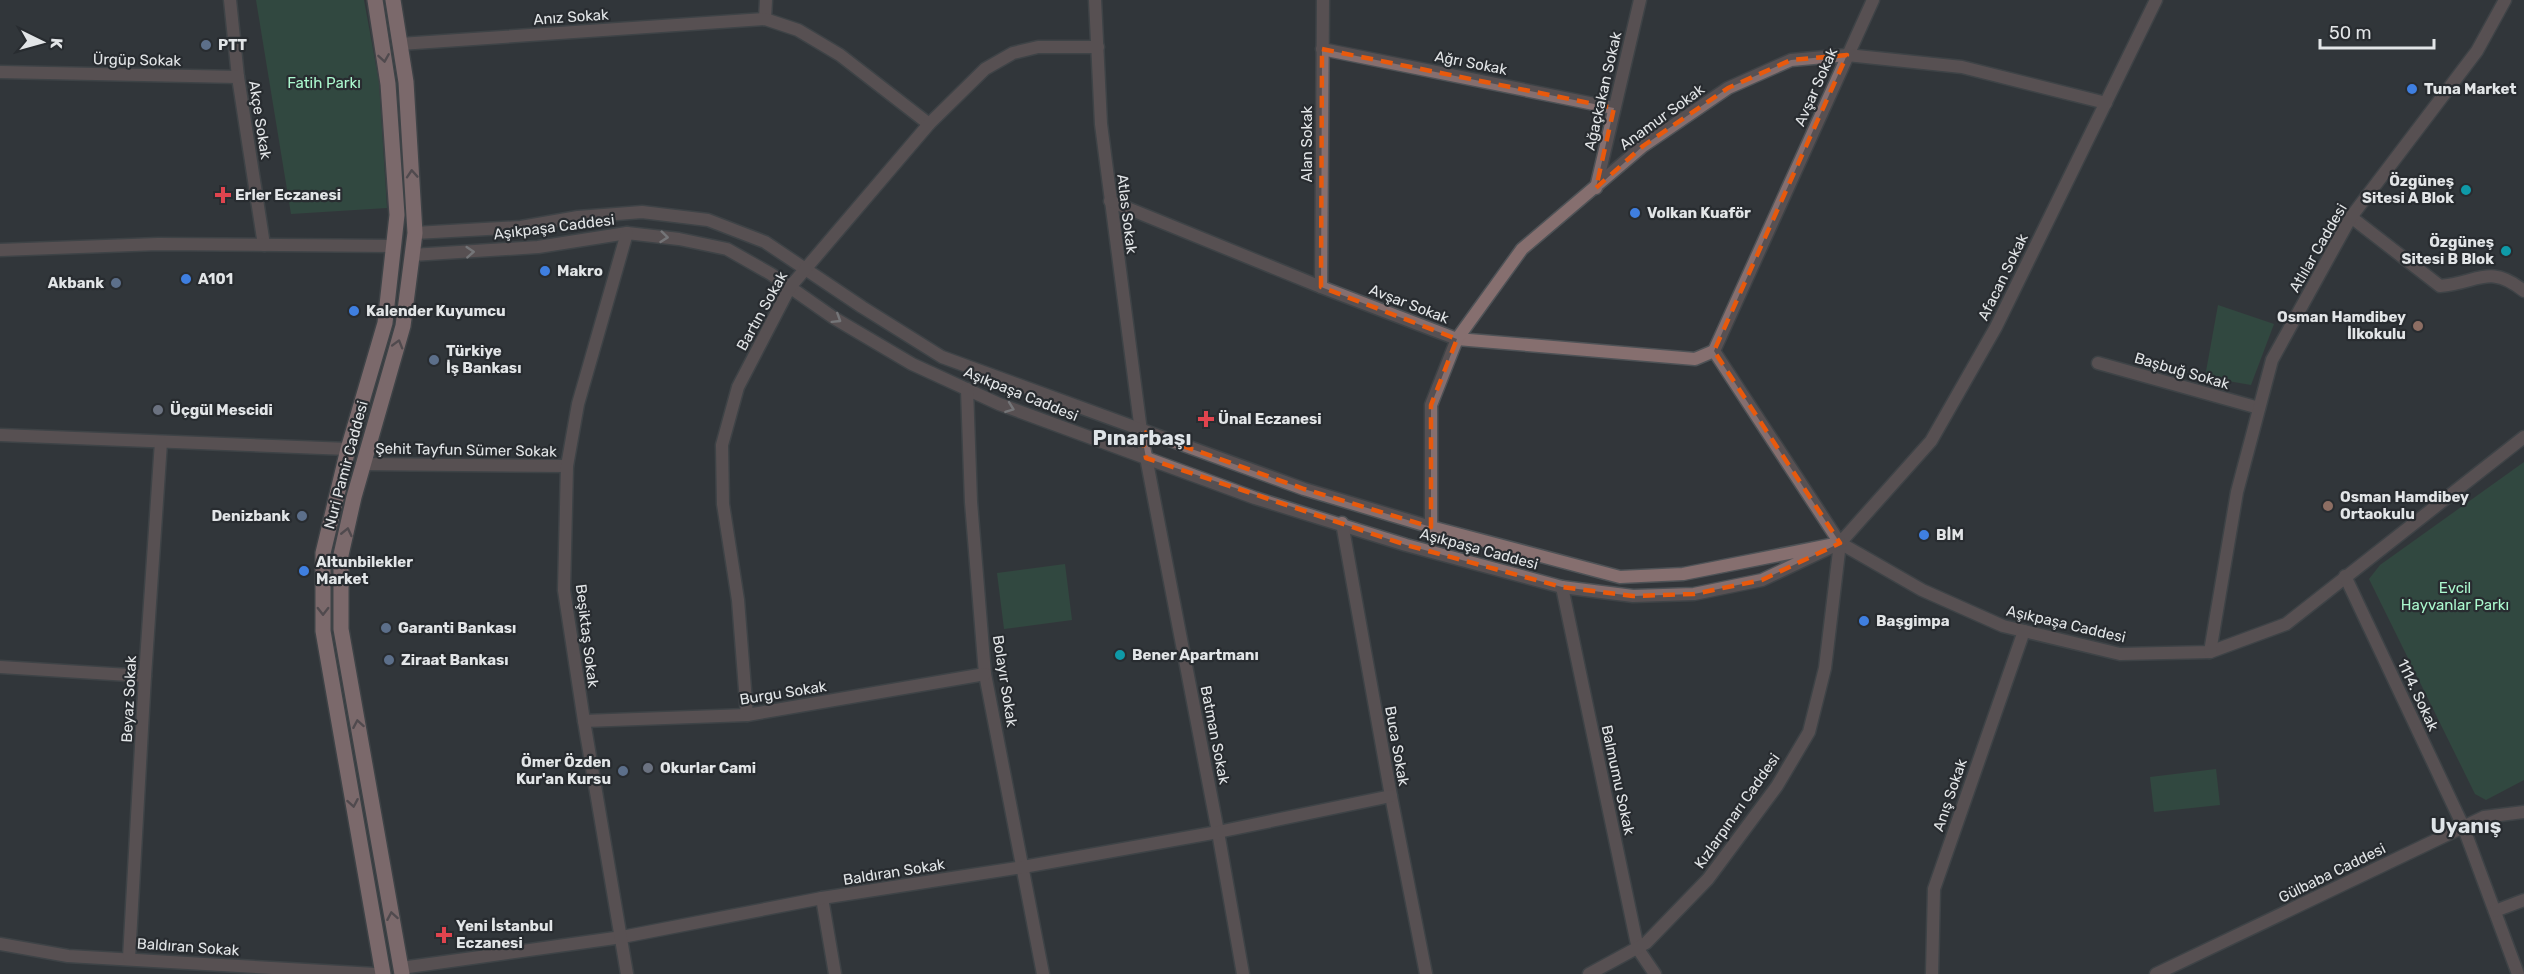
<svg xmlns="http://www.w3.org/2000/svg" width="2524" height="974" viewBox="0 0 2524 974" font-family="Rubik,sans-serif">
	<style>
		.green { fill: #325d47 }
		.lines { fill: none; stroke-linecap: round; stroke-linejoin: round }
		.minor-casing { stroke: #4e5256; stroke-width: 15 }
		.primary-casing { stroke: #4e5256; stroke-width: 18 }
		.minor { stroke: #866f6f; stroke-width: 12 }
		.primary { stroke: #d5a6a7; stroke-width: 15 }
		.oneway { stroke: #766366 }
		.oneway2 { stroke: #c6c2c3 }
		.marked { fill: none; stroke: #e8590c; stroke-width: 4.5; stroke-dasharray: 12 8; stroke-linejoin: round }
		.service-dot { fill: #5c6f8a; stroke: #282c30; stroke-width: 2 }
		.shop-dot { fill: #3f7fe0; stroke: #282c30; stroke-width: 2 }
		.culture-dot { fill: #0f9aa8; stroke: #282c30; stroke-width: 2 }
		.health-dot { fill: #e0444e; stroke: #282c30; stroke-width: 2 }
		.education-dot { fill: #8d6e63; stroke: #282c30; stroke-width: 2 }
		.worship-dot { fill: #6b7280; stroke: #282c30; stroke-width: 2 }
		.labels { text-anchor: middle; stroke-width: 4.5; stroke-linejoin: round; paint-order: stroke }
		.street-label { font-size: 15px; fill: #e2e5e7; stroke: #282c30 }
		.poi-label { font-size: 15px; font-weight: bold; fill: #e2e5e7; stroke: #282c30; text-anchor: start }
		.park-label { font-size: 15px; fill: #abf8ce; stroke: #282c30 }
		.district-label { font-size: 21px; font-weight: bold; fill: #dfe4e8; stroke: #282c30 }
	</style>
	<rect width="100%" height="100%" fill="#32363a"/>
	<g class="green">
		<path d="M256 0H364L379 82 387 208 291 214Z"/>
		<path d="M2218 305 2274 324 2251 385 2205 377Z"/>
		<path d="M2524 462V780L2486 800 2475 794 2369 579 2380 565Z"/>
		<path d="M1065 564 1072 620 1004 629 997 573Z"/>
		<path d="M2216 769 2220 805 2154 812 2150 777Z"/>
	</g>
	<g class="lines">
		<defs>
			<g id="minor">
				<path d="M230 0 238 77 264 245"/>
				<path d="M1095 0 1101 124 1141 431 1218 832 1243 974"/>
				<path d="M1873 0 1714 351 1840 543 1922 590 2003 626 2120 654 2210 652 2286 624 2524 437"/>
				<path d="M765 19 766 0"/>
				<path d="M400 44 765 19 798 30 840 55 929 124"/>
				<path d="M1322 49 1614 108"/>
				<path d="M0 72 238 77"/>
				<path d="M1596 188 1640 0"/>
				<path d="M1110 201 1321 287 1457 339 1695 359 1714 351"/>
				<path d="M2351 217 2440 286C2478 283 2489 263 2524 291"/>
				<path d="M0 250 158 244 394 246"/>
				<path d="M412 255 538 247 627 233 679 239 727 249 771 274 834 318 912 364 999 404 1255 498 1406 545 1562 587 1633 596 1694 594 1762 580 1840 543 1683 574 1620 577 1431 527 1304 489 942 357 862 307 765 242 708 220 642 212 578 217 521 227 415 233"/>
				<path d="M1321 287 1323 0"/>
				<path d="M2098 363 2259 408"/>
				<path d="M967 389 971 502 985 674 1043 974"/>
				<path d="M0 435 348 449"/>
				<path d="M364 464 567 466"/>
				<path d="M1342 523 1391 796 1426 974"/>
				<path d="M1431 527V405L1457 339 1522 249 1643 146 1728 88 1791 60 1847 55 1962 67 2106 103"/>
				<path d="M1840 543 1931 441 1996 327 2156 0"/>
				<path d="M2345 576 2463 826 2518 974"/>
				<path d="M1562 587 1638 949 1655 974"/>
				<path d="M2210 652 2237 492 2272 360 2351 217 2477 51 2505 0"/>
				<path d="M0 667 145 676"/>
				<path d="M747 715 738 600 723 504 722 445 738 387 790 287 929 124 985 69 1013 53 1038 47H1098"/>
				<path d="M584 721 747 715 985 674"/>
				<path d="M822 898 835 974"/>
				<path d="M2495 911 2524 900"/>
				<path d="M0 944 68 956 375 974"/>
				<path d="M129 958 145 676 161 442"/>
				<path d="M401 968 622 937 822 898 1023 867 1218 832 1391 796"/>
				<path d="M627 974 584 721 564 590 567 466 578 404 627 233"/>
				<path d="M1589 974 1646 943 1708 879 1777 786 1809 732 1825 668 1840 543"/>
				<path d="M1932 974 1934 889 2024 631"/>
				<path d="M2156 974 2484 817 2524 812"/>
			</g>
			<g id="primary">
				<path d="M375 0 388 84 397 215 385 323 348 449 323 553V631L383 974"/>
				<path d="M393 0 406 82 415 233 403 326 354 497 341 555V629L402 974"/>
			</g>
		</defs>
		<use href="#minor" class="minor-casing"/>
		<use href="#primary" class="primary-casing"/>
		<use href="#minor" class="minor"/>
		<use href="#primary" class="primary"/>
	</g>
	<defs><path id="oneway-chevron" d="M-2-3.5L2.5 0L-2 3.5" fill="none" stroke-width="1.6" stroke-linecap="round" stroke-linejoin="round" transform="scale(1.5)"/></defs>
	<g class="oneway">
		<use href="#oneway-chevron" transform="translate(384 58) rotate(81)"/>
		<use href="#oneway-chevron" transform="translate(412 174) rotate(-94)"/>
		<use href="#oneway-chevron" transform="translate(398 344) rotate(-74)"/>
		<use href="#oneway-chevron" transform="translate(347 532) rotate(-77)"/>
		<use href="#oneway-chevron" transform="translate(323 611) rotate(90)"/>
		<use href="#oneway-chevron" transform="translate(358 724) rotate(-100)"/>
		<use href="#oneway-chevron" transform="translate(353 803) rotate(80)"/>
		<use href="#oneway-chevron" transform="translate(392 916) rotate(-100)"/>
	</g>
	<g class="oneway2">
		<use href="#oneway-chevron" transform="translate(664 237) rotate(6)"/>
		<use href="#oneway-chevron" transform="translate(470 252) rotate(-4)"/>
		<use href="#oneway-chevron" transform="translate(837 319) rotate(32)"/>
		<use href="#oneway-chevron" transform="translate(1010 408) rotate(20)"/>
	</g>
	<path d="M0 0H2524V974H0ZM1322 49 1614 108 1596 188 1643 146 1728 88 1791 60 1847 55 1714 351 1840 543 1762 580 1694 594 1633 596 1562 587 1406 545 1146 458 1141 431 1304 489 1431 527V405L1457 339 1321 287Z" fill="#32363a" fill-opacity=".55" fill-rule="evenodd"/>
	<path class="marked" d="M1322 49 1614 108 1596 188 1643 146 1728 88 1791 60 1847 55 1714 351 1840 543 1762 580 1694 594 1633 596 1562 587 1406 545 1146 458 1141 431 1304 489 1431 527V405L1457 339 1321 287Z"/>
	<g class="service-dot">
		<circle cx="206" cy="45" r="6"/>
		<circle cx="116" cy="283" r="6"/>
		<circle cx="434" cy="360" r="6"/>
		<circle cx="302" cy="516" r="6"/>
		<circle cx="386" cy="628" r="6"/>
		<circle cx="389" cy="660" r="6"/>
		<circle cx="623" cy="771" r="6"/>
	</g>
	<g class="shop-dot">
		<circle cx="2412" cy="89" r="6"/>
		<circle cx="1635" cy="213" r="6"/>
		<circle cx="545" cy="271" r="6"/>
		<circle cx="186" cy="279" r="6"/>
		<circle cx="354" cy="311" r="6"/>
		<circle cx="1924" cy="535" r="6"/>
		<circle cx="304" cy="571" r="6"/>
		<circle cx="1864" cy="621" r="6"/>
	</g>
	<g class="culture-dot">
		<circle cx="2466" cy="190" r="6"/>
		<circle cx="2506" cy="251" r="6"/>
		<circle cx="1120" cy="655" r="6"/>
	</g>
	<g class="health-dot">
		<path d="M220 186h6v6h6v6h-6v6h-6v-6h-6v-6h6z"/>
		<path d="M1203 410h6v6h6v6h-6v6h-6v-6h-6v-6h6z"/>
		<path d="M441 926h6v6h6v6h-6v6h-6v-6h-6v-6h6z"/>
	</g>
	<g class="education-dot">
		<circle cx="2418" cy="326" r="6"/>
		<circle cx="2328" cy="506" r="6"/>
	</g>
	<g class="worship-dot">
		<circle cx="158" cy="410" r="6"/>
		<circle cx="648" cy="768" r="6"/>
	</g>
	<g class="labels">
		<g class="street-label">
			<text transform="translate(571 17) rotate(-4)" y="5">Anız Sokak</text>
			<text transform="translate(137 60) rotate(1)" y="5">Ürgüp Sokak</text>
			<text transform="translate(1471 63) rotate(11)" y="5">Ağrı Sokak</text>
			<text transform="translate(1816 87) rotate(-66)" y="5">Avşar Sokak</text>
			<text transform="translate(1603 91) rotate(-77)" y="5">Ağaçkakan Sokak</text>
			<text transform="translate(1662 117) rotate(-36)" y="5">Anamur Sokak</text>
			<text transform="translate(260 120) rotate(81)" y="5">Akçe Sokak</text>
			<text transform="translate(1307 144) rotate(-90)" y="5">Alan Sokak</text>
			<text transform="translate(1127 214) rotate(83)" y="5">Atlas Sokak</text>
			<text transform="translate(554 227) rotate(-7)" y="5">Aşıkpaşa Caddesi</text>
			<text transform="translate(2318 248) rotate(-60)" y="5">Atlılar Caddesi</text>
			<text transform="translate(2003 277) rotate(-64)" y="5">Afacan Sokak</text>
			<text transform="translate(1409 304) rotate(21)" y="5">Avşar Sokak</text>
			<text transform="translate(762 311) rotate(-61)" y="5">Bartın Sokak</text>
			<text transform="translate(2182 371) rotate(16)" y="5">Başbuğ Sokak</text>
			<text transform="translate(1021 394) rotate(22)" y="5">Aşıkpaşa Caddesi</text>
			<text transform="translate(466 450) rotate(1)" y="5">Şehit Tayfun Sümer Sokak</text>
			<text transform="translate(346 465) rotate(-75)" y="5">Nuri Pamir Caddesi</text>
			<text transform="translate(1479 549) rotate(15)" y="5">Aşıkpaşa Caddesi</text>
			<text transform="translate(2066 624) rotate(13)" y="5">Aşıkpaşa Caddesi</text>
			<text transform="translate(587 636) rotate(83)" y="5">Beşiktaş Sokak</text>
			<text transform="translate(1005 681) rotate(81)" y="5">Bolayır Sokak</text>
			<text transform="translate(783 693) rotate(-9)" y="5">Burgu Sokak</text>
			<text transform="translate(2418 695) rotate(65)" y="5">1114. Sokak</text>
			<text transform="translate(129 699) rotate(-87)" y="5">Beyaz Sokak</text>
			<text transform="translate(1215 735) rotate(79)" y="5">Batman Sokak</text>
			<text transform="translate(1397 746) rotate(80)" y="5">Buca Sokak</text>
			<text transform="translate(1618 780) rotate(78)" y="5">Balmumu Sokak</text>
			<text transform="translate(1950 795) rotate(-71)" y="5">Anış Sokak</text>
			<text transform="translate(1737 811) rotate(-55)" y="5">Kızlarpınarı Caddesi</text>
			<text transform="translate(894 872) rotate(-9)" y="5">Baldıran Sokak</text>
			<text transform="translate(2332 873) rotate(-26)" y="5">Gülbaba Caddesi</text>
			<text transform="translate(188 947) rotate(4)" y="5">Baldıran Sokak</text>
		</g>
		<g class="poi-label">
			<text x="218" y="50">PTT</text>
			<text x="2424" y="94">Tuna Market</text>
			<text x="2454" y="186" text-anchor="end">Özgüneş<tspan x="2454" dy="17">Sitesi A Blok</tspan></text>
			<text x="235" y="200">Erler Eczanesi</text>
			<text x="1647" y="218">Volkan Kuaför</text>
			<text x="2494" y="247" text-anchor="end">Özgüneş<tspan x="2494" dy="17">Sitesi B Blok</tspan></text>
			<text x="557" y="276">Makro</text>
			<text x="198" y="284">A101</text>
			<text x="104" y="288" text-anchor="end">Akbank</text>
			<text x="366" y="316">Kalender Kuyumcu</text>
			<text x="2406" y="322" text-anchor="end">Osman Hamdibey<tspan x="2406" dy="17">İlkokulu</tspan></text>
			<text x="446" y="356">Türkiye<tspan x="446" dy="17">İş Bankası</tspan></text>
			<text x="170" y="415">Üçgül Mescidi</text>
			<text x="1218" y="424">Ünal Eczanesi</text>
			<text x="2340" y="502">Osman Hamdibey<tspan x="2340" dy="17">Ortaokulu</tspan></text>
			<text x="290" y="521" text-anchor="end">Denizbank</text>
			<text x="1936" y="540">BİM</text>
			<text x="316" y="567">Altunbilekler<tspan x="316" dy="17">Market</tspan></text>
			<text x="1876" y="626">Başgimpa</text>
			<text x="398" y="633">Garanti Bankası</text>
			<text x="1132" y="660">Bener Apartmanı</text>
			<text x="401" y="665">Ziraat Bankası</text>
			<text x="611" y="767" text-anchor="end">Ömer Özden<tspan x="611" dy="17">Kur'an Kursu</tspan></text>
			<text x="660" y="773">Okurlar Cami</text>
			<text x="456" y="931">Yeni İstanbul<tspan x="456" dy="17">Eczanesi</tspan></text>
		</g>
		<g class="park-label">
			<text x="324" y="88">Fatih Parkı</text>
			<text x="2455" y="593">Evcil<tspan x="2455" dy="17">Hayvanlar Parkı</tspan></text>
		</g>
		<g class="district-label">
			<text x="1142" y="445">Pınarbaşı</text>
			<text x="2466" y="833">Uyanış</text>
		</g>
	</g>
	<g transform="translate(42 42) rotate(95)" stroke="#282c30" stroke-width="4.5" paint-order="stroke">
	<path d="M0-4.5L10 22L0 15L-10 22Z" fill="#e2e5e7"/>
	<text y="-9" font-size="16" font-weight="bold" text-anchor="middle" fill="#e2e5e7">K</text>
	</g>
	<path d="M2320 39v9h114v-9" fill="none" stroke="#e2e5e7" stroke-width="3"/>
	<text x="2329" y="39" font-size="18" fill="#e2e5e7" stroke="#282c30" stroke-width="4.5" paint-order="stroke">50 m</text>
</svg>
